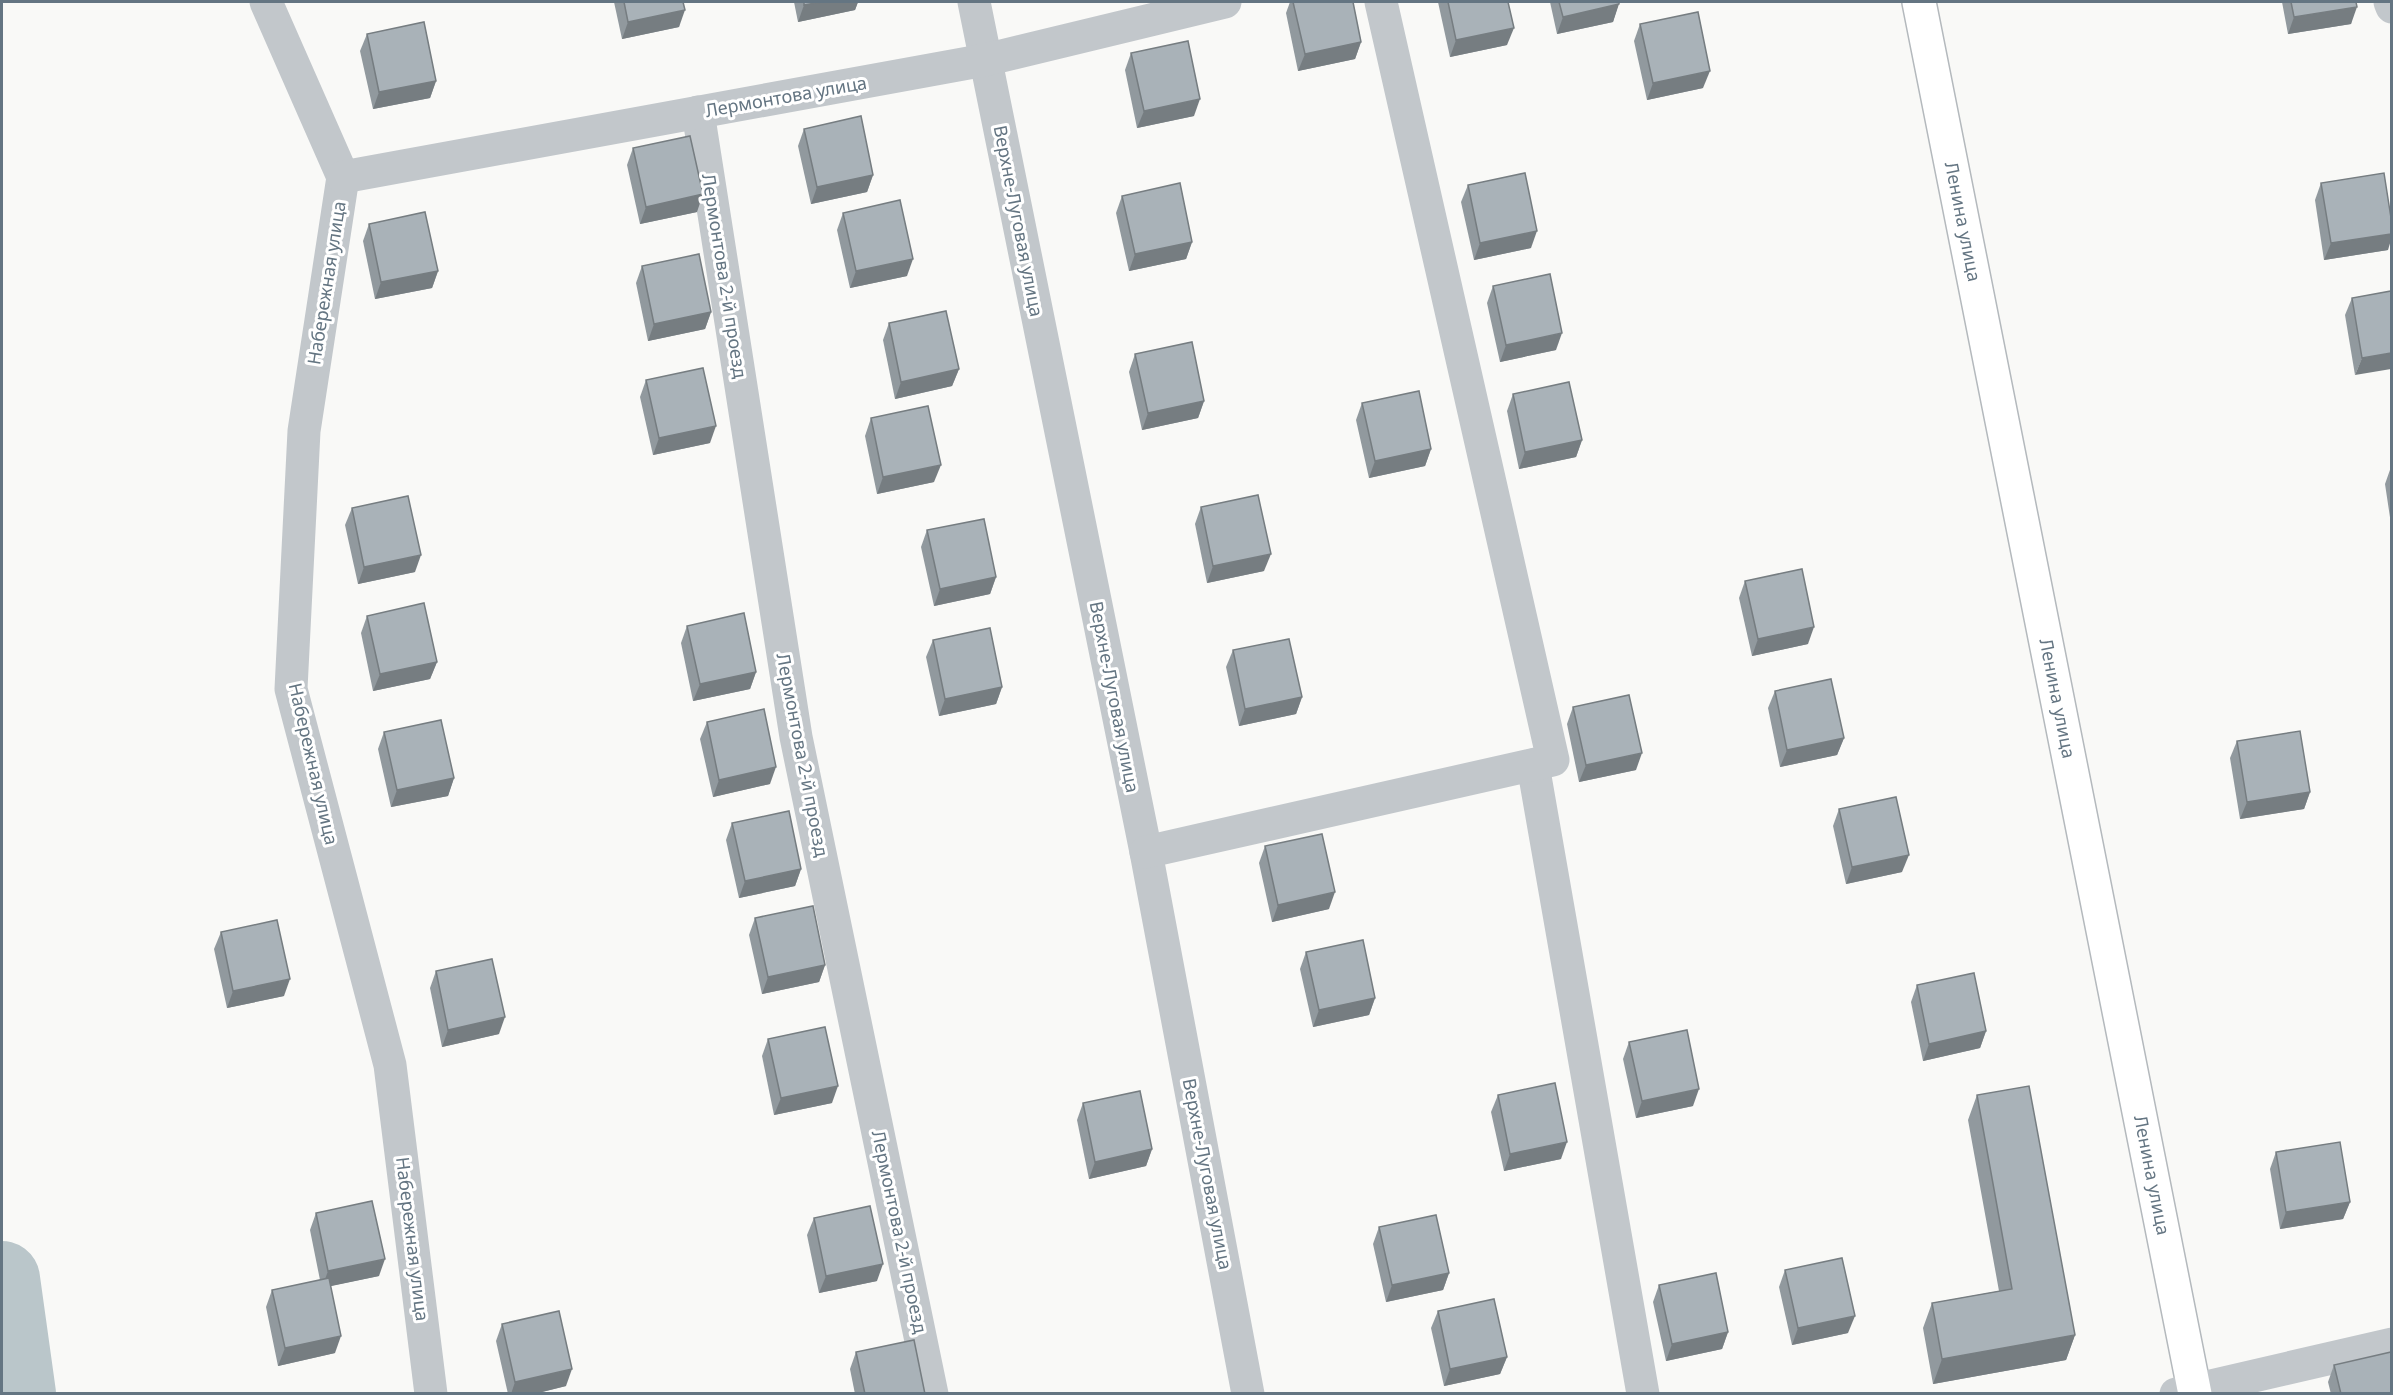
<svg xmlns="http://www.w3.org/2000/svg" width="2393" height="1395" viewBox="0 0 2393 1395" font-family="'Noto Sans',sans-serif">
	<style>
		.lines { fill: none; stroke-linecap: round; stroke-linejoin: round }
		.river { stroke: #bac6ca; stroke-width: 76 }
		.major-casing { stroke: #b4b9bd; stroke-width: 36 }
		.minor { stroke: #c2c7cb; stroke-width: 33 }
		.major { stroke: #fff; stroke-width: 33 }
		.wall { fill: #91999e }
		.shaded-wall { fill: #767d81 }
		.building { fill: #a9b2b8; stroke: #767d81; stroke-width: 1.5 }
		.labels { text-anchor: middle; stroke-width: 6; stroke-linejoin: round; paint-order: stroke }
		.street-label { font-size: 18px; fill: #647582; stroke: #fff }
	</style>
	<rect width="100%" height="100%" fill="#f9f9f7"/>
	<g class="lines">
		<path class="river" d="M2 1279 18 1394"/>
		<defs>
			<g id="major">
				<path id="s1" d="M1919 2 2195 1394"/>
			</g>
		</defs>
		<use href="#major" class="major-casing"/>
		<g class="minor">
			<path d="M266 2 343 177 304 431 291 689 390 1065 431 1394"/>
			<path d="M974 2 1146 852 1248 1394"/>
			<path d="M2390 2 2392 7"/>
			<path d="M698 112 796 737 932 1394"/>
			<path d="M343 177 985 60 1225 2"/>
			<path d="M1533 765 1643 1394"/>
			<path d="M1146 852 1553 760 1381 2"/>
			<path d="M2176 1394 2392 1344"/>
		</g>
		<use href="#major" class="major"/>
	</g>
	<g class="wall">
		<path d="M614 2H683L679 27 622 39Z"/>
		<path d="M794 2H858L855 10 798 22Z"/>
		<path d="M1290 2H1353L1361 42 1355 59 1298 71 1286 13Z"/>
		<path d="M1438 2H1508L1507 45 1450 57Z"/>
		<path d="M1550 2H1619L1613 22 1557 34Z"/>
		<path d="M2282 2H2356L2351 24 2288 34Z"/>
		<path d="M1640 24 1703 88 1647 100 1634 41Z"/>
		<path d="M367 34 436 81 430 98 373 109 360 51Z"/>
		<path d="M1131 53 1194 116 1137 128 1125 70Z"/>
		<path d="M804 129 873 175 867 192 811 204 798 146Z"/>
		<path d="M633 148 697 212 640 224 627 165Z"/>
		<path d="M2321 183 2388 250 2324 260 2315 200Z"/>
		<path d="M1468 185 1531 248 1474 260 1461 202Z"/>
		<path d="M1122 196 1192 242 1186 259 1129 271 1116 213Z"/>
		<path d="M843 213 907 276 850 288 837 230Z"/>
		<path d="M369 224 438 271 432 288 375 299 363 241Z"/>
		<path d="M642 266 711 312 705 329 648 341 636 283Z"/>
		<path d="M1493 286 1556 350 1500 362 1487 303Z"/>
		<path d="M2391 291 2355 375 2345 315 2352 298Z"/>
		<path d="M889 323 959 369 952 386 895 399 883 340Z"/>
		<path d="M1135 354 1204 401 1198 418 1142 430 1129 372Z"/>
		<path d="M646 380 710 443 653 455 640 397Z"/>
		<path d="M1513 394 1582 440 1576 457 1519 469 1507 411Z"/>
		<path d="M1362 403 1431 449 1425 466 1369 478 1356 420Z"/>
		<path d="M871 418 934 482 877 494 865 436Z"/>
		<path d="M2391 467V466V524L2385 484Z"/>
		<path d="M1201 507 1264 571 1207 583 1195 524Z"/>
		<path d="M352 508 415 572 358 584 345 525Z"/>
		<path d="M927 530 996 577 990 594 934 606 921 547Z"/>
		<path d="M1745 581 1808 644 1752 656 1739 598Z"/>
		<path d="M367 616 437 662 430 679 373 691 361 633Z"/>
		<path d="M687 626 756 672 750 689 693 701 681 643Z"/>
		<path d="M933 640 1002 687 996 704 939 716 926 657Z"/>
		<path d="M1233 650 1302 697 1296 714 1239 726 1226 667Z"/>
		<path d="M1775 691 1844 738 1837 755 1780 767 1768 708Z"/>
		<path d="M1573 707 1636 770 1579 782 1567 724Z"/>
		<path d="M707 722 770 784 713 797 700 739Z"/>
		<path d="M384 732 454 778 448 796 391 807 378 749Z"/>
		<path d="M2237 741 2310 792 2304 809 2240 819 2230 758Z"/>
		<path d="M1839 809 1902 872 1846 884 1833 826Z"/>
		<path d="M732 823 801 869 795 886 739 898 726 840Z"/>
		<path d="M1265 846 1329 909 1272 922 1259 863Z"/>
		<path d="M755 918 825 965 819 982 762 994 749 935Z"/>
		<path d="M221 932 284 996 227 1008 214 949Z"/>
		<path d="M1306 952 1375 998 1369 1015 1313 1027 1300 969Z"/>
		<path d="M436 971 499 1034 442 1047 430 988Z"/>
		<path d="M1917 985 1986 1031 1980 1048 1923 1061 1911 1002Z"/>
		<path d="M768 1039 832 1103 774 1115 762 1056Z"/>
		<path d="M1629 1042 1693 1106 1636 1118 1623 1059Z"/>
		<path d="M1498 1095 1561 1159 1504 1171 1491 1112Z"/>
		<path d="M1977 1095 2075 1335 2066 1360 1933 1384 1923 1328 1932 1303 1999 1291 1968 1120Z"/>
		<path d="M1083 1103 1152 1149 1146 1166 1089 1179 1077 1120Z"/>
		<path d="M2276 1152 2350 1202 2343 1219 2280 1229 2270 1169Z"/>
		<path d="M316 1213 379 1276 330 1286 335 1353 278 1366 266 1307 272 1290 320 1280 310 1230Z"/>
		<path d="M814 1218 877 1281 819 1293 807 1235Z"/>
		<path d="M1379 1227 1449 1273 1443 1290 1386 1302 1373 1244Z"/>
		<path d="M1785 1270 1848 1333 1792 1345 1779 1287Z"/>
		<path d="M1659 1285 1728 1332 1722 1349 1666 1361 1653 1302Z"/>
		<path d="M1438 1311 1507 1357 1500 1374 1444 1386 1431 1328Z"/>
		<path d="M502 1324 566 1386 534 1394H508L496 1341Z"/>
		<path d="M856 1352 925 1394H855L850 1369Z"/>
		<path d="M2334 1365 2391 1394H2331L2328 1382Z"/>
	</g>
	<g class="shaded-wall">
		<path d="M821 2H858L855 10 798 22 804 5Z"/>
		<path d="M1619 4 1613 22 1557 34 1563 17Z"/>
		<path d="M2357 7 2351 24 2288 34 2294 17Z"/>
		<path d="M685 10 679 27 622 39 628 22Z"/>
		<path d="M1514 28 1507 45 1450 57 1456 40Z"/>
		<path d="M1361 42 1355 59 1298 71 1305 54Z"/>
		<path d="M1710 71 1703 88 1647 100 1653 83Z"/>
		<path d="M436 81 430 98 373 109 379 92Z"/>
		<path d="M1200 99 1194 116 1137 128 1144 111Z"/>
		<path d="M873 175 867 192 811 204 817 187Z"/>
		<path d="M703 194 697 212 640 224 646 207Z"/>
		<path d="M1537 231 1531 248 1474 260 1480 243Z"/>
		<path d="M2391 234V240L2388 250 2324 260 2331 243Z"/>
		<path d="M1192 242 1186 259 1129 271 1135 254Z"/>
		<path d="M913 259 907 276 850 288 856 271Z"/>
		<path d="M438 271 432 288 375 299 381 282Z"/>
		<path d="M711 312 705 329 648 341 654 324Z"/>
		<path d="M1562 333 1556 350 1500 362 1506 345Z"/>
		<path d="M2391 353V369L2355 375 2362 358Z"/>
		<path d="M959 369 952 386 895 399 901 382Z"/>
		<path d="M1204 401 1198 418 1142 430 1148 413Z"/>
		<path d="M716 426 710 443 653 455 659 438Z"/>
		<path d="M1582 440 1576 457 1519 469 1525 452Z"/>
		<path d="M1431 449 1425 466 1369 478 1375 461Z"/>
		<path d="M941 465 934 482 877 494 883 477Z"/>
		<path d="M1271 554 1264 571 1207 583 1213 566Z"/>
		<path d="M421 555 415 572 358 584 364 567Z"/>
		<path d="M996 577 990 594 934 606 940 589Z"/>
		<path d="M1814 627 1808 644 1752 656 1758 639Z"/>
		<path d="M437 662 430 679 373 691 380 674Z"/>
		<path d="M756 672 750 689 693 701 700 684Z"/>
		<path d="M1002 687 996 704 939 716 945 699Z"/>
		<path d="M1302 697 1296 714 1239 726 1245 709Z"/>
		<path d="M1844 738 1837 755 1780 767 1787 750Z"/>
		<path d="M1642 753 1636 770 1579 782 1586 765Z"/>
		<path d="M776 767 770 784 713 797 719 780Z"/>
		<path d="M454 778 448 796 391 807 397 790Z"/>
		<path d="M2310 792 2304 809 2240 819 2247 802Z"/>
		<path d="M1909 855 1902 872 1846 884 1852 867Z"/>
		<path d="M801 869 795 886 739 898 745 881Z"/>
		<path d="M1335 892 1329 909 1272 922 1278 905Z"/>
		<path d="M825 965 819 982 762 994 768 977Z"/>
		<path d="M290 979 284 996 227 1008 233 991Z"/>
		<path d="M1375 998 1369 1015 1313 1027 1319 1010Z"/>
		<path d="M505 1017 499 1034 442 1047 448 1030Z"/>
		<path d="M1986 1031 1980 1048 1923 1061 1929 1044Z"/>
		<path d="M838 1086 832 1103 774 1115 781 1098Z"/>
		<path d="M1699 1089 1693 1106 1636 1118 1642 1101Z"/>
		<path d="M1567 1142 1561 1159 1504 1171 1510 1154Z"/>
		<path d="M1152 1149 1146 1166 1089 1179 1095 1162Z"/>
		<path d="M2350 1202 2343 1219 2280 1229 2286 1212Z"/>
		<path d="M385 1259 379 1276 322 1288 328 1271Z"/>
		<path d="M883 1264 877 1281 819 1293 826 1276Z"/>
		<path d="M1449 1273 1443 1290 1386 1302 1392 1285Z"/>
		<path d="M1855 1316 1848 1333 1792 1345 1798 1328Z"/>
		<path d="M1728 1332 1722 1349 1666 1361 1672 1344Z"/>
		<path d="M2075 1335 2066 1360 1933 1384 1942 1359Z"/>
		<path d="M341 1336 335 1353 278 1366 285 1348Z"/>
		<path d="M1507 1357 1500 1374 1444 1386 1450 1369Z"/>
		<path d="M572 1369 566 1386 534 1394H511L515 1382Z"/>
	</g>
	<g class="building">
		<path d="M624 2H683L685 10 628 22Z"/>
		<path d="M804 2H821L804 5Z"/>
		<path d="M1293 2H1353L1361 42 1305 54Z"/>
		<path d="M1448 2H1508L1514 28 1456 40Z"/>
		<path d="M1559 2H1619V4L1563 17Z"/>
		<path d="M2291 2H2356L2357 7 2294 17Z"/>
		<path d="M1698 12 1710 71 1653 83 1640 24Z"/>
		<path d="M424 22 436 81 379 92 367 34Z"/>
		<path d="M1188 41 1200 99 1144 111 1131 53Z"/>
		<path d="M861 116 873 175 817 187 804 129Z"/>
		<path d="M690 136 703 194 646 207 633 148Z"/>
		<path d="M1525 173 1537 231 1480 243 1468 185Z"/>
		<path d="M2384 173 2391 218V234L2331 243 2321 183Z"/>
		<path d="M1180 183 1192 242 1135 254 1122 196Z"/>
		<path d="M900 200 913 259 856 271 843 213Z"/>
		<path d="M425 212 438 271 381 282 369 224Z"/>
		<path d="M699 254 711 312 654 324 642 266Z"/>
		<path d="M1550 274 1562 333 1506 345 1493 286Z"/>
		<path d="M2391 291V353L2362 358 2352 298Z"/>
		<path d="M946 311 959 369 901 382 889 323Z"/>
		<path d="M1192 342 1204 401 1148 413 1135 354Z"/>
		<path d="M703 368 716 426 659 438 646 380Z"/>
		<path d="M1569 382 1582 440 1525 452 1513 394Z"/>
		<path d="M1419 391 1431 449 1375 461 1362 403Z"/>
		<path d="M928 406 941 465 883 477 871 418Z"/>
		<path d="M1258 495 1271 554 1213 566 1201 507Z"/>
		<path d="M408 496 421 555 364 567 352 508Z"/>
		<path d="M984 519 996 577 940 589 927 530Z"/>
		<path d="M1802 569 1814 627 1758 639 1745 581Z"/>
		<path d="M424 603 437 662 380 674 367 616Z"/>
		<path d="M744 613 756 672 700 684 687 626Z"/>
		<path d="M990 628 1002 687 945 699 933 640Z"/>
		<path d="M1289 639 1302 697 1245 709 1233 650Z"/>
		<path d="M1831 679 1844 738 1787 750 1775 691Z"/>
		<path d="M1629 695 1642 753 1586 765 1573 707Z"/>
		<path d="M764 709 776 767 719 780 707 722Z"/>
		<path d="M441 720 454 778 397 790 384 732Z"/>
		<path d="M2300 731 2310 792 2247 802 2237 741Z"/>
		<path d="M1896 797 1909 855 1852 867 1839 809Z"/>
		<path d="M789 811 801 869 745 881 732 823Z"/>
		<path d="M1322 834 1335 892 1278 905 1265 846Z"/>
		<path d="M813 906 825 965 768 977 755 918Z"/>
		<path d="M277 920 290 979 233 991 221 932Z"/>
		<path d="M1363 940 1375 998 1319 1010 1306 952Z"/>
		<path d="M492 959 505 1017 448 1030 436 971Z"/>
		<path d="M1974 973 1986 1031 1929 1044 1917 985Z"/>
		<path d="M825 1027 838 1086 781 1098 768 1039Z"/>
		<path d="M1687 1030 1699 1089 1642 1101 1629 1042Z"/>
		<path d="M1555 1083 1567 1142 1510 1154 1498 1095Z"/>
		<path d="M2029 1086 2075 1335 1942 1359 1932 1303 2012 1289 1977 1095Z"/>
		<path d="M1140 1091 1152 1149 1095 1162 1083 1103Z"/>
		<path d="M2340 1142 2350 1202 2286 1212 2276 1152Z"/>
		<path d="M372 1201 385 1259 328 1271 316 1213Z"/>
		<path d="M870 1206 883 1264 826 1276 814 1218Z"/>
		<path d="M1436 1215 1449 1273 1392 1285 1379 1227Z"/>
		<path d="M1842 1258 1855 1316 1798 1328 1785 1270Z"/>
		<path d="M1716 1273 1728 1332 1672 1344 1659 1285Z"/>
		<path d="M329 1278 341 1336 285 1348 272 1290Z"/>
		<path d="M1494 1299 1507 1357 1450 1369 1438 1311Z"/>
		<path d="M559 1311 572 1369 515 1382 502 1324Z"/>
		<path d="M914 1340 925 1394H865L856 1352Z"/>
		<path d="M2391 1352V1394H2341L2334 1365Z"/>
	</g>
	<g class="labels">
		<g class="street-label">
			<text transform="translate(786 97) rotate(-10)" y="6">Лермонтова улица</text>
			<text transform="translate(1018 221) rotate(79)" y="6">Верхне-Луговая улица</text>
			<text dy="6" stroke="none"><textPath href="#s1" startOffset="224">Ленина улица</textPath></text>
			<text transform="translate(724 276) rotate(81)" y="6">Лермонтова 2-й проезд</text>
			<text transform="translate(327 283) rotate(-81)" y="6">Набережная улица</text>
			<text transform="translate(1114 697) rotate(79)" y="6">Верхне-Луговая улица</text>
			<text dy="6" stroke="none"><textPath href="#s1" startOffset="710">Ленина улица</textPath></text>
			<text transform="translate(802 755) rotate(79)" y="6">Лермонтова 2-й проезд</text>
			<text transform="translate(313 764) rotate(77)" y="6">Набережная улица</text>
			<text transform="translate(1207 1174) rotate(79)" y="6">Верхне-Луговая улица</text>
			<text dy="6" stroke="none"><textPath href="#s1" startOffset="1196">Ленина улица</textPath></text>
			<text transform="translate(899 1232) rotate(78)" y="6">Лермонтова 2-й проезд</text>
			<text transform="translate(412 1239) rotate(83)" y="6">Набережная улица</text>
		</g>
	</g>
	<rect width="2393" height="1395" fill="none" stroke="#647582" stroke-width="6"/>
</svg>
